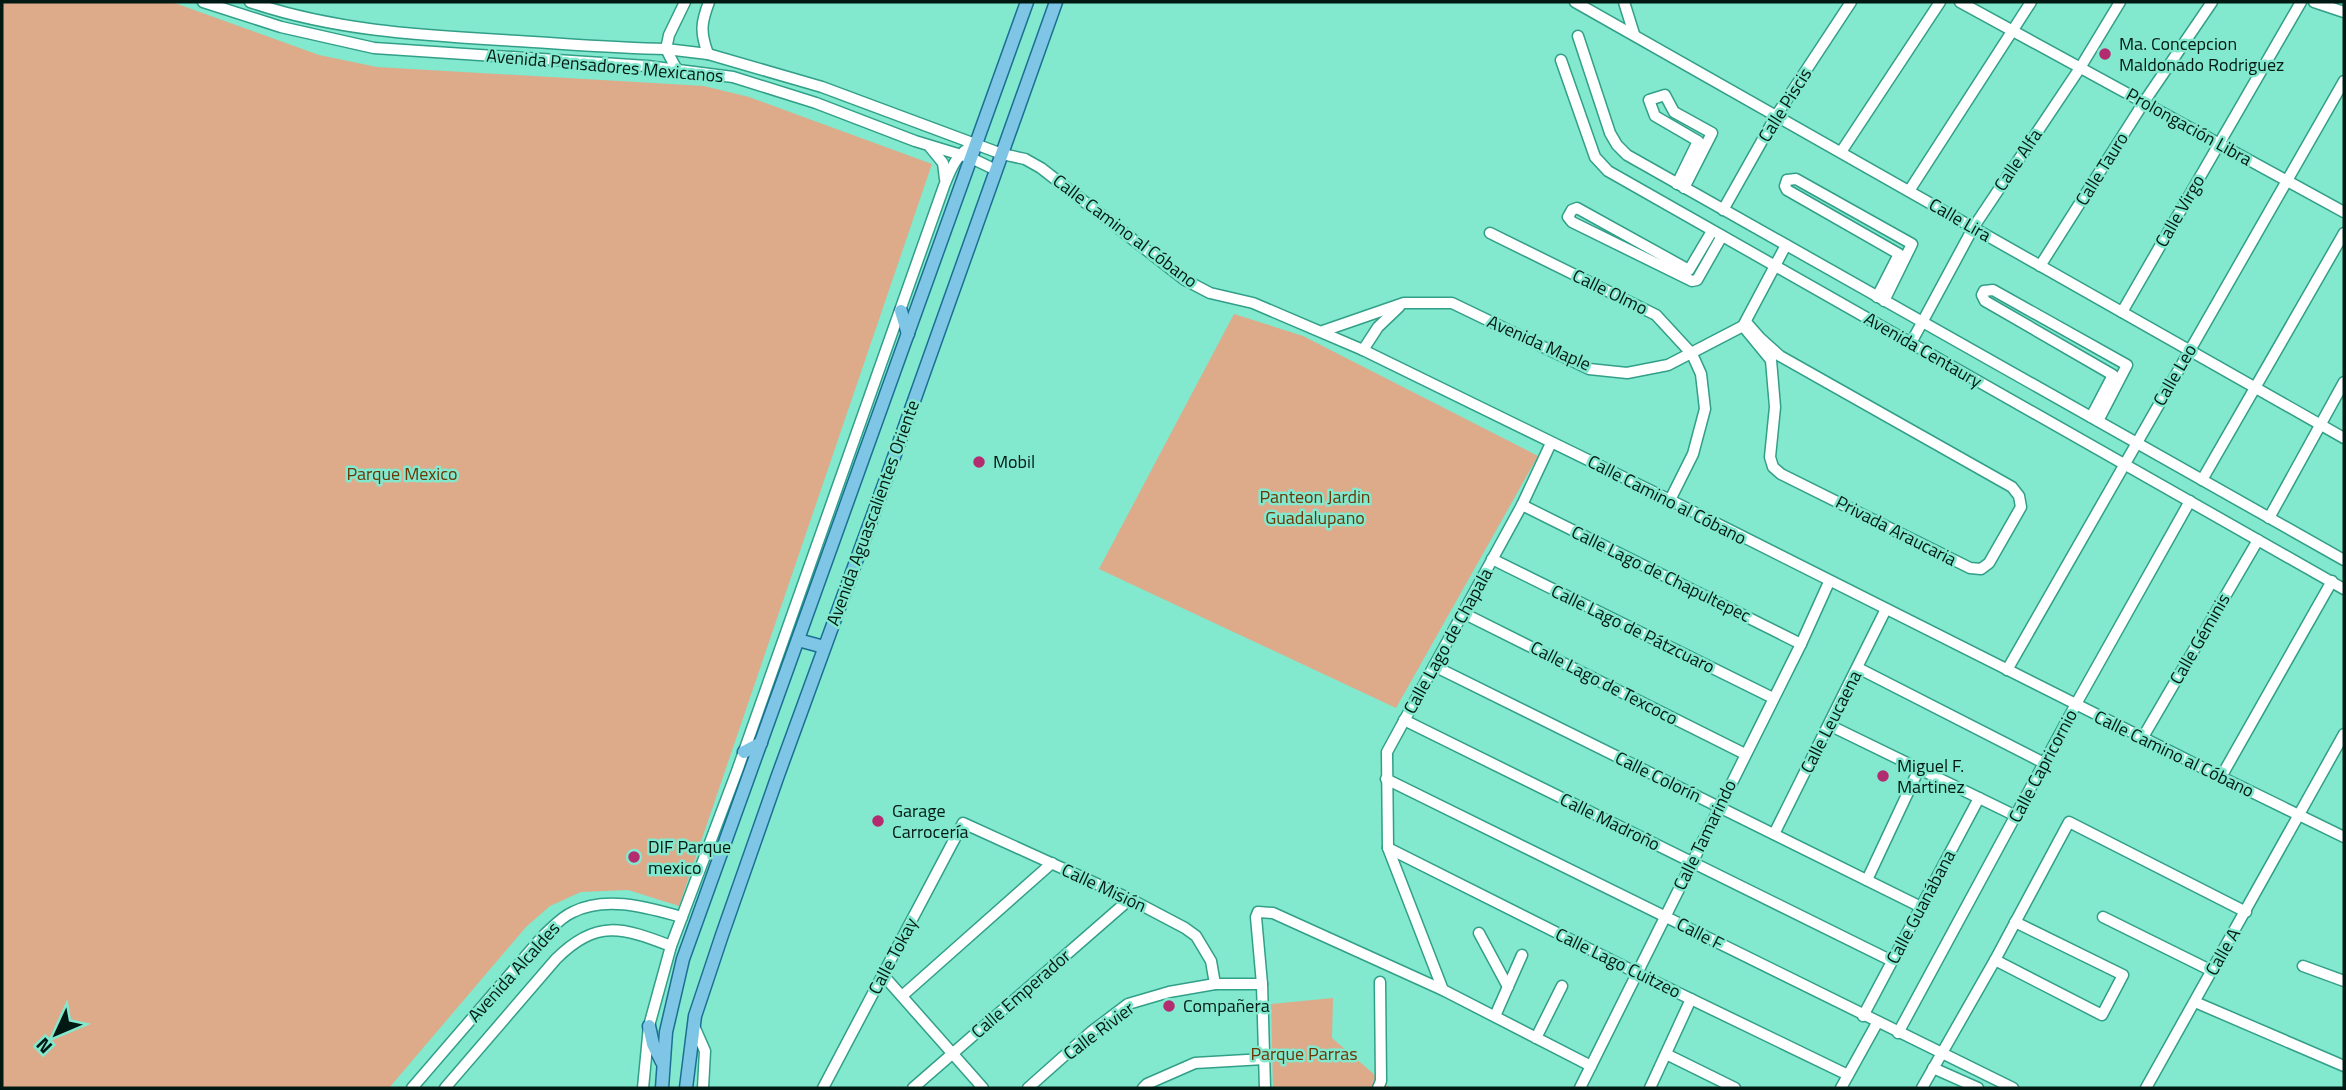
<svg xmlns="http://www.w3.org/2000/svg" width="2346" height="1090" viewBox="0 0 2346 1090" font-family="'Titillium Web',sans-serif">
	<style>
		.green { fill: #ddab8a }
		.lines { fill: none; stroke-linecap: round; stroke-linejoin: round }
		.minor-casing { stroke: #329f88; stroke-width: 13 }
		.major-casing { stroke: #1a7092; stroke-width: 15 }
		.minor { stroke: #fff; stroke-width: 10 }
		.major { stroke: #7ec5e6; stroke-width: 12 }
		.poi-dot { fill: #b32c6f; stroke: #82e8ce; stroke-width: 2.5 }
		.labels { text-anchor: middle; stroke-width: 5; stroke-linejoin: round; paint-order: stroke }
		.poi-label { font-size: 18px; fill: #001a13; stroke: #82e8ce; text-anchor: start }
		.street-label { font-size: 18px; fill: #001a13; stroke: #82e8ce }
		.park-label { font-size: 18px; fill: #6c3605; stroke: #82e8ce }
	</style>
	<rect width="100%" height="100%" fill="#82e8ce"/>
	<g class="green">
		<path d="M2 2H172L319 55 377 67 704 86 749 97 932 164 679 906 628 890 581 892 550 906 526 927 389 1088H2Z"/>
		<path d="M1234 314 1303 336 1538 456 1396 708 1099 569Z"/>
		<path d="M1333 998 1332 1038 1390 1088H1273L1271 1004Z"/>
	</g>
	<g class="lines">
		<defs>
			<g id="minor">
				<path d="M203 2 281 27 374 48 647 66 733 77 816 103 915 141 971 158 996 170"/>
				<path d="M250 2C332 30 416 35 501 40 556 43 611 48 666 49L708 54 822 87 1002 154 1025 159 1041 168 1185 280 1210 293 1253 303 1363 350 1670 500 2221 777 2344 837"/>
				<path d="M1575 2 2344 438"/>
				<path d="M1624 2 1634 34"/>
				<path d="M1960 2 2344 212"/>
				<path d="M2314 2 2344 12"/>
				<path d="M1578 36 1610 133 1617 145 1627 155 2344 560"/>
				<path d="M708 54C700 32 701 23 709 2"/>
				<path d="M1561 60 1595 157 1608 171 2344 589"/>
				<path d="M677 70 666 49 669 35 685 2"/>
				<path d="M930 147 943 163 945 179"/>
				<path d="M1841 152 1940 2"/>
				<path d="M1677 184 1698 141 1655 116 1649 100 1665 95 1674 112 1712 133 1684 188"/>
				<path d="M1909 191 2031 2"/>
				<path d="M1723 210 1776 116 1851 2"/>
				<path d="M1712 231 1689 270 1577 208 1572 210 1568 217 1572 222 1692 281 1697 280 1722 236"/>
				<path d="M1490 233 1656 315 1692 354 1701 374 1705 409 1693 454 1670 500"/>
				<path d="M2040 266 2144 102 2212 2"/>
				<path d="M1877 297 1899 254 1787 190 1785 186 1787 180 1796 179 1912 244 1884 301"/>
				<path d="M2122 312 2301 2"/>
				<path d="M1743 326 1771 360 1775 407 1770 457 1773 467 1781 474 1970 568 1981 569 1989 563 2021 507 2019 496 2012 487 1780 356 1760 338 1746 322"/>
				<path d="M1323 331 1404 303H1452L1589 369 1627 373 1668 365 1743 326 1786 245"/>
				<path d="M1911 343 1973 228 2080 68 2120 2"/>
				<path d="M1363 350 1378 327 1399 307"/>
				<path d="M2091 417 2113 375 1985 301 1982 295 1984 291 1993 290 2127 365 2098 421"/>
				<path d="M2202 480 2344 233"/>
				<path d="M1522 505 1801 644"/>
				<path d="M2269 518 2344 382"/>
				<path d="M1492 559 1773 698"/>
				<path d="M1463 613 1745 754"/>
				<path d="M1434 666 1921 907"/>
				<path d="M1858 668 2044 763"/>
				<path d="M2007 670 2344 81"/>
				<path d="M1404 720 1892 961"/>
				<path d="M1829 725 2016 816"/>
				<path d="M2143 737 2258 540"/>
				<path d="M2221 777 2332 581"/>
				<path d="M1386 779 2013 1088"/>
				<path d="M1774 834 1886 609"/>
				<path d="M1388 848 1637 973 1848 1075"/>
				<path d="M1867 880 1919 769"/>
				<path d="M2103 917 2212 971"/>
				<path d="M1479 933 1508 987"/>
				<path d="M1995 960 2102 1015 2123 975 2015 922"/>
				<path d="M2303 966 2344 981"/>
				<path d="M883 975 983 1088"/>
				<path d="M1443 990 1388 848 1387 752 1522 505 1551 443"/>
				<path d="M902 996 1052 863"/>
				<path d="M2195 1002 2344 1066"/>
				<path d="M1495 1016 1522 955"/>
				<path d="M1863 1016 1979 798"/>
				<path d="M694 1026 705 1051 703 1088"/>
				<path d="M1898 1033 2076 704 2190 501"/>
				<path d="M1536 1038 1562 986"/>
				<path d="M1666 1054 1735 1088"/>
				<path d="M1933 1068 1978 1088"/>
				<path d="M412 1088 543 936C552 928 561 917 573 912 607 895 648 908 682 917"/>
				<path d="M445 1088 556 959C596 919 622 927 671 946"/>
				<path d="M643 1088 649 1026 671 946 737 771 944 186C951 168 957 152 976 144"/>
				<path d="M823 1088 963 823 1130 899 1185 928 1196 936 1211 961 1215 984"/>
				<path d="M913 1088 1130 899"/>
				<path d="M1028 1088 1091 1032 1128 1004 1169 992 1215 984H1262"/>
				<path d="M1143 1088 1147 1084 1195 1063 1264 1059"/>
				<path d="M1265 1088 1262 984 1256 917 1258 912 1273 913 1443 990 1591 1066"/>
				<path d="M1378 1088 1381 1081 1380 982"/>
				<path d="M1580 1088 1801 644 1829 582"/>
				<path d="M1650 1088 1691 999"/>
				<path d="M1841 1088 1877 1023"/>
				<path d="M1922 1088 1995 960 2069 822 2246 912"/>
				<path d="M2146 1088 2344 734"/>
			</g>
			<g id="major">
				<path d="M901 311 908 334"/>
				<path d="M798 640 824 647"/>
				<path d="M744 752 761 743"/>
				<path d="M649 1026 653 1044 662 1062"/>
				<path d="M662 1088 666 1032 683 959 1027 2"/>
				<path d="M686 1088 695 1016 722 935 777 778 889 471 1056 2"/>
			</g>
		</defs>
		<use href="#minor" class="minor-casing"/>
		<use href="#major" class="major-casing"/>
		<use href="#minor" class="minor"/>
		<use href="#major" class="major"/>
	</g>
	<g class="poi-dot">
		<circle cx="2105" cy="54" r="7"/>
		<circle cx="979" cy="462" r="7"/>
		<circle cx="1883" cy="776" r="7"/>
		<circle cx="878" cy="821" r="7"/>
		<circle cx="634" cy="857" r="7"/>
		<circle cx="1169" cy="1006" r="7"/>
	</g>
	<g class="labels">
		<g class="poi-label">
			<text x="2119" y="50">Ma. Concepcion<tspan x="2119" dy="21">Maldonado Rodriguez</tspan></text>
			<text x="993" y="468">Mobil</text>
			<text x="1897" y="772">Miguel F.<tspan x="1897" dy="21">Martinez</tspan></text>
			<text x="892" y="817">Garage<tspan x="892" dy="21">Carrocería</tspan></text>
			<text x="648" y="853">DIF Parque<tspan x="648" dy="21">mexico</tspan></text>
			<text x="1183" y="1012">Compañera</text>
		</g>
		<g class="street-label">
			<text transform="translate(605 66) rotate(5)" y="6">Avenida Pensadores Mexicanos</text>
			<text transform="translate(1785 105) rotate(-58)" y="6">Calle Piscis</text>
			<text transform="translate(2189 127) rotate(29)" y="6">Prolongación Libra</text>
			<text transform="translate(2018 160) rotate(-56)" y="6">Calle Alfa</text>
			<text transform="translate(2102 169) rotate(-58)" y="6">Calle Tauro</text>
			<text transform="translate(2180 211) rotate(-60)" y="6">Calle Virgo</text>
			<text transform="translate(1960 220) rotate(30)" y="6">Calle Lira</text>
			<text transform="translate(1125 231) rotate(37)" y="6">Calle Camino al Cóbano</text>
			<text transform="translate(1610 292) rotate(26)" y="6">Calle Olmo</text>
			<text transform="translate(1539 343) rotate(24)" y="6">Avenida Maple</text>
			<text transform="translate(1923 350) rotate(30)" y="6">Avenida Centaury</text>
			<text transform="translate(2175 375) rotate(-60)" y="6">Calle Leo</text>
			<text transform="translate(1667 500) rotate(27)" y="6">Calle Camino al Cóbano</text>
			<text transform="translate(873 513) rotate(-70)" y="6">Avenida Aguascalientes Oriente</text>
			<text transform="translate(1896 531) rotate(27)" y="6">Privada Araucaria</text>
			<text transform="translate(1661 574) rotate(26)" y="6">Calle Lago de Chapultepec</text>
			<text transform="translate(1633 629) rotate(26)" y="6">Calle Lago de Pátzcuaro</text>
			<text transform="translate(2200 639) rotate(-60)" y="6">Calle Géminis</text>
			<text transform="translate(1448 641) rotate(-61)" y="6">Calle Lago de Chapala</text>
			<text transform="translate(1604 683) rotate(27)" y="6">Calle Lago de Texcoco</text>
			<text transform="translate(1831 722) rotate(-63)" y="6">Calle Leucaena</text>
			<text transform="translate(2174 754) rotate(26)" y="6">Calle Camino al Cóbano</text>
			<text transform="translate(2043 766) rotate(-62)" y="6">Calle Capricornio</text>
			<text transform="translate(1658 777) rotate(26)" y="6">Calle Colorín</text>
			<text transform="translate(1610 822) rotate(26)" y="6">Calle Madroño</text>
			<text transform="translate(1705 835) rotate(-64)" y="6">Calle Tamarindo</text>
			<text transform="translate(1104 888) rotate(25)" y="6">Calle Misión</text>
			<text transform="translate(1921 907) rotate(-62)" y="6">Calle Guanábana</text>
			<text transform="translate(1700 934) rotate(27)" y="6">Calle F</text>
			<text transform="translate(2223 952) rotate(-60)" y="6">Calle A</text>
			<text transform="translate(893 956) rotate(-62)" y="6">Calle Tokay</text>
			<text transform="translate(1618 963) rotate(26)" y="6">Calle Lago Cuitzeo</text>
			<text transform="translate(514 972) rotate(-48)" y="6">Avenida Alcaldes</text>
			<text transform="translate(1021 994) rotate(-41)" y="6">Calle Emperador</text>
			<text transform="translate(1099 1031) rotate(-37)" y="6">Calle Rivier</text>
		</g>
		<g class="park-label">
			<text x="402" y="480">Parque Mexico</text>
			<text x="1315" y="503">Panteon Jardin<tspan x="1315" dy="21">Guadalupano</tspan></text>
			<text x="1304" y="1060">Parque Parras</text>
		</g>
	</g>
	<rect width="2346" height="1090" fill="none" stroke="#001a13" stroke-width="7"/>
	<g transform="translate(56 1034) rotate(226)" stroke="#82e8ce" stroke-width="5" paint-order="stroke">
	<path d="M0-5L12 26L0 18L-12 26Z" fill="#001a13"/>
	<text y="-10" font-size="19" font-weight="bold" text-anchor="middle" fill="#001a13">N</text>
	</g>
</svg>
